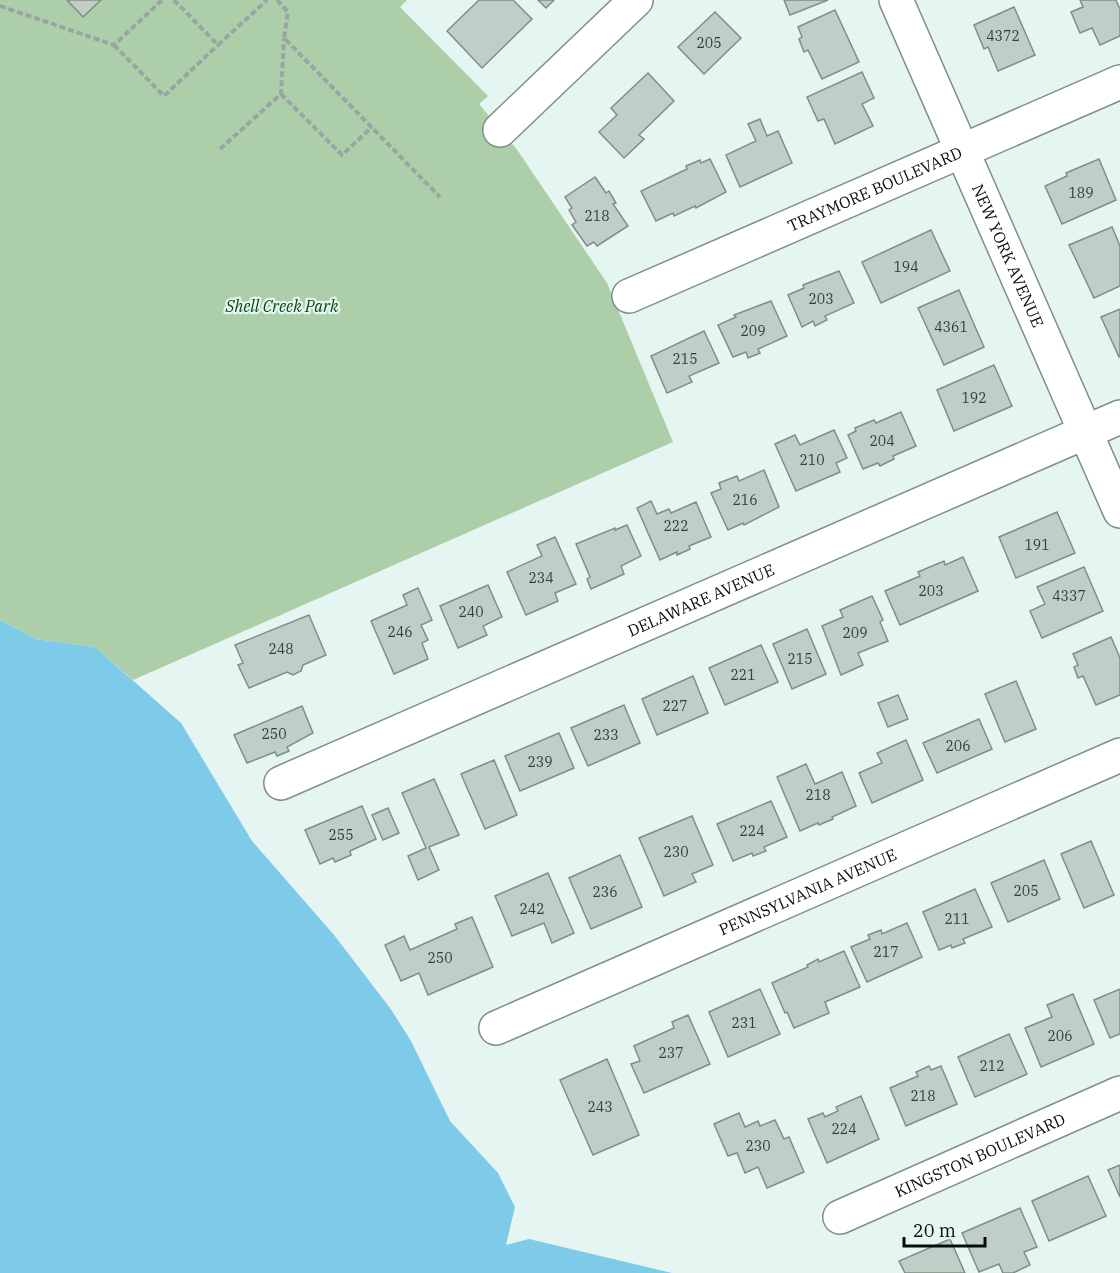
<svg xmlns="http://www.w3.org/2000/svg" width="1120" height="1273" viewBox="0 0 1120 1273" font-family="'IBM Plex Serif',serif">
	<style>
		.green { fill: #accfa9 }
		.water { fill: #7dcbe8 }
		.building { fill: #bfcec6; stroke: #818e87; stroke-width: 1.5 }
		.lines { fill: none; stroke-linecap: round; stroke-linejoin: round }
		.minor-casing { stroke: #7f8f8c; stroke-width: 36 }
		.path { stroke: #98a5a3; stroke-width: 4; stroke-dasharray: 6 3; stroke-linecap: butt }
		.minor { stroke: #fff; stroke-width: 33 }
		.labels { text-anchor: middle; stroke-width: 4.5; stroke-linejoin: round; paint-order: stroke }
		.number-label { font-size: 14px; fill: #353d3a }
		.street-label { font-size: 16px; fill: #070d0c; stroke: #e4f5f2 }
		.park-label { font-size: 16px; font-style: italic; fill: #054a03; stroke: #e4f5f2 }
	</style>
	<rect width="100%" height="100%" fill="#e4f5f2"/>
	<path class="green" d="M0 0H407L400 7 488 96 479 104 518 151 607 283 673 442 133 680 95 647 36 639 0 620Z"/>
	<path class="water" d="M0 620 36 639 95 647 181 723 252 841 334 935 390 1008 411 1041 450 1121 498 1173 515 1207 506 1245 529 1239 672 1273H0Z"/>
	<g class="building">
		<path d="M67 0H101L83 17Z"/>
		<path d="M479 0H513L532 19 482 68 447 31Z"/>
		<path d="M538 0H554L546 8Z"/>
		<path d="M784 0H828L790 15Z"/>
		<path d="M1080 0H1116L1120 9V36L1100 45 1092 28 1080 33 1071 12 1083 7Z"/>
		<path d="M1014 7 1035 55 998 71 988 47 984 49 974 25Z"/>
		<path d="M835 10 859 62 822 79 808 50 804 52 799 39 802 37 798 27Z"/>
		<path d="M715 12 741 38 704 74 678 47Z"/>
		<path d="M862 72 874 98 862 104 873 126 835 144 824 119 818 121 807 97Z"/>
		<path d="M648 73 674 101 639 135 644 139 624 158 599 132 617 115 611 108Z"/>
		<path d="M760 119 767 136 778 131 792 163 740 187 726 155 756 141 748 124Z"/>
		<path d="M710 159 726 192 696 208 695 206 674 216 673 213 656 221 641 191 687 169 686 166 700 160 701 163Z"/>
		<path d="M1099 159 1116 200 1062 224 1045 186 1067 176 1066 173Z"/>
		<path d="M595 177 606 193 609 191 616 203 613 204 628 226 597 246 594 242 587 246 572 225 576 222 569 210 572 208 565 197Z"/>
		<path d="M1112 227 1120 246V286L1094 298 1069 245Z"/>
		<path d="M931 230 950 271 881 303 862 262Z"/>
		<path d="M839 271 854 303 825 316 827 320 815 326 813 321 802 327 788 295 804 288 803 285Z"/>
		<path d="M959 290 984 347 944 365 918 308Z"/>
		<path d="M771 301 787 336 758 349 760 353 748 358 746 352 733 357 718 325 736 317 734 315Z"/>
		<path d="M1120 309V357H1119L1101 317Z"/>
		<path d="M704 331 719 363 689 376 692 382 667 393 651 356Z"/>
		<path d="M994 365 1012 406 954 431 937 390Z"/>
		<path d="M901 412 916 446 893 456 894 459 880 466 878 463 863 469 848 435 856 431 855 428 874 420 876 423Z"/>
		<path d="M834 430 847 458 836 463 840 472 796 491 775 444 795 435 800 445Z"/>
		<path d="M764 470 779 507 744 525 743 523 728 530 711 493 721 489 719 483 737 476 739 481Z"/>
		<path d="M651 501 657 514 669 509 671 513 696 502 711 537 689 546 690 549 677 555V552L660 560 637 508Z"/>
		<path d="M1057 512 1075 553 1016 578 999 537Z"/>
		<path d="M627 525 641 556 621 566 624 574 591 589 587 579 590 577 576 544 615 528V530Z"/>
		<path d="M555 537 576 584 555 593 558 601 526 615 507 572 542 556 537 545Z"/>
		<path d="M963 557 978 591 900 625 885 591 920 576 918 572 944 561 945 565Z"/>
		<path d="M1084 567 1103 611 1042 638 1030 611 1045 604 1037 587Z"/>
		<path d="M488 585 502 617 483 626 487 635 458 648 440 606Z"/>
		<path d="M418 588 432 620 421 625 428 640 422 643 428 659 394 674 371 621 407 605 403 595Z"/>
		<path d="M872 596 883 620 880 622 888 641 858 653 863 665 841 675 822 626 843 617 840 610Z"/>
		<path d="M309 615 326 655 303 665 301 671 293 675 287 672 249 688 238 665 243 663 235 645Z"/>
		<path d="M807 629 826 674 792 689 773 644Z"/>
		<path d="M1111 637 1120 658V695L1096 705 1083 676 1078 678 1074 667 1078 665 1073 654Z"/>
		<path d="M761 645 778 682 725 705 709 668Z"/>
		<path d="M693 676 708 713 657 735 642 699Z"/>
		<path d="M1016 681 1036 729 1005 742 985 694Z"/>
		<path d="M898 695 908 719 888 727 878 703Z"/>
		<path d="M624 705 640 743 588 766 571 728Z"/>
		<path d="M302 706 313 733 287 747 289 751 277 756 275 752 247 763 234 735Z"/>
		<path d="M979 719 992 749 937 773 923 743Z"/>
		<path d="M559 733 574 768 520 791 505 756Z"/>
		<path d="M906 740 923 780 872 803 859 773 882 763 877 753Z"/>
		<path d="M494 760 517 815 485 829 461 774Z"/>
		<path d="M806 764 815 784 842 772 856 806 832 817 833 819 819 825 818 823 800 831 777 777Z"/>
		<path d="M434 779 459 835 429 847 439 870 418 880 408 856 426 848 402 793Z"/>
		<path d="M771 801 787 837 764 847 766 851 753 856 752 853 733 861 717 824Z"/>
		<path d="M362 806 376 839 350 851 351 855 335 862 333 858 320 864 305 830Z"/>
		<path d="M388 808 399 833 383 840 372 815Z"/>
		<path d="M692 816 713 865 692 874 696 882 664 896 639 838Z"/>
		<path d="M1091 841 1114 895 1084 908 1061 854Z"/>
		<path d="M620 855 642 907 591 929 569 878Z"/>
		<path d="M1044 860 1060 899 1008 922 991 883Z"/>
		<path d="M548 873 574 933 552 943 544 923 512 936 495 896Z"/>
		<path d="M975 889 992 927 963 939 965 943 952 948 951 945 939 950 923 912Z"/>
		<path d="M472 917 493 967 428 995 419 973 401 981 385 945 404 936 410 950 457 929 455 924Z"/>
		<path d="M907 923 922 957 867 982 851 947 870 939 868 935 881 930 882 934Z"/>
		<path d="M844 951 860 987 825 1002 829 1013 794 1028 787 1012 785 1013 772 983 808 967 807 965 818 959 819 962Z"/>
		<path d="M760 989 780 1034 728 1057 709 1012Z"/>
		<path d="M1120 989V1034L1110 1038 1094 1000Z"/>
		<path d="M1073 994 1094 1044 1041 1067 1025 1028 1052 1017 1047 1005Z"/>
		<path d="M688 1015 710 1064 644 1093 631 1064 640 1061 634 1046 674 1028 672 1022Z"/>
		<path d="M1009 1034 1027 1074 975 1097 958 1057Z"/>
		<path d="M607 1059 639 1135 593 1155 560 1080Z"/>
		<path d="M929 1066 931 1070 941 1066 957 1104 906 1126 890 1088 918 1076 916 1072Z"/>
		<path d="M861 1096 879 1139 827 1163 808 1119 823 1113 825 1117 838 1111 836 1107Z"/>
		<path d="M739 1113 745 1127 758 1121 760 1126 775 1120 784 1139 789 1137 804 1172 767 1188 758 1167 745 1173 737 1153 728 1156 714 1124Z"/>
		<path d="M1120 1165V1197L1108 1170Z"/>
		<path d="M1088 1176 1106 1216 1049 1241 1032 1201Z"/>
		<path d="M1020 1208 1037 1247 1024 1252 1030 1265 1013 1273H1003L999 1264 979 1272 962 1233Z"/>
		<path d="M950 1239 965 1273H905L899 1261Z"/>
	</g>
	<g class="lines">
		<defs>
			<g id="minor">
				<path id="s1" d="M896 0 1120 511"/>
				<path d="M500 130 636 0"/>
				<path id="s2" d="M629 296 1120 82"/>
				<path id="s3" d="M281 783 1120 417"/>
				<path id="s4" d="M496 1028 1120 755"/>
				<path id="s5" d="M840 1217 1120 1093"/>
			</g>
		</defs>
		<use href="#minor" class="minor-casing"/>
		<g class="path">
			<path d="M174 0 218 45 267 0"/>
			<path d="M277 0 288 12 284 38 440 197"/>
			<path d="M0 6 114 45 162 0"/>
			<path d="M114 45 164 96 218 45"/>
			<path d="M281 94 342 155 372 127"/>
			<path d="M220 149 281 94 284 38"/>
		</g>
		<use href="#minor" class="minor"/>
	</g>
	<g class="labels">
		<g class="number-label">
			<text x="1003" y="41">4372</text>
			<text x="709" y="48">205</text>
			<text x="1081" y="198">189</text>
			<text x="597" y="221">218</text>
			<text x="906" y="272">194</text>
			<text x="821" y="304">203</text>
			<text x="951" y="332">4361</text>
			<text x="753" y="336">209</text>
			<text x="685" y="364">215</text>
			<text x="974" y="403">192</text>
			<text x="882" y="446">204</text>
			<text x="812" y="465">210</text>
			<text x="745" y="505">216</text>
			<text x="676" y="531">222</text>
			<text x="1037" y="550">191</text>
			<text x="541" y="583">234</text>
			<text x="931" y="596">203</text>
			<text x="1069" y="601">4337</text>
			<text x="471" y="617">240</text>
			<text x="400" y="637">246</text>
			<text x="855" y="638">209</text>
			<text x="281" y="654">248</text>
			<text x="800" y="664">215</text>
			<text x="743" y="680">221</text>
			<text x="675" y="711">227</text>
			<text x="274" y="739">250</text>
			<text x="606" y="740">233</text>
			<text x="958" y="751">206</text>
			<text x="540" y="767">239</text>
			<text x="818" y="800">218</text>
			<text x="752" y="836">224</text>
			<text x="341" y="840">255</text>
			<text x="676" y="857">230</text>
			<text x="1026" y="896">205</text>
			<text x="605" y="897">236</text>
			<text x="532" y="914">242</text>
			<text x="957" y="924">211</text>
			<text x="886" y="957">217</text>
			<text x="440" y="963">250</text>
			<text x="744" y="1028">231</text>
			<text x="1060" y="1041">206</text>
			<text x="671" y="1058">237</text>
			<text x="992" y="1071">212</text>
			<text x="923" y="1101">218</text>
			<text x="600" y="1112">243</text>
			<text x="844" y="1134">224</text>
			<text x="758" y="1151">230</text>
		</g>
		<g class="street-label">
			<text dy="6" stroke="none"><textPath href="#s2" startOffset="268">TRAYMORE BOULEVARD</textPath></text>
			<text dy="6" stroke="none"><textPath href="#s1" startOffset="279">NEW YORK AVENUE</textPath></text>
			<text dy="6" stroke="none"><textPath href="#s3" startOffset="458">DELAWARE AVENUE</textPath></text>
			<text dy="6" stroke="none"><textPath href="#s4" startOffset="340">PENNSYLVANIA AVENUE</textPath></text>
			<text dy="6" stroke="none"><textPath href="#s5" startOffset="153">KINGSTON BOULEVARD</textPath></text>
		</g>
		<g class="park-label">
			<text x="282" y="312">Shell Creek Park</text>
		</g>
	</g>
	<path d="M904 1237v9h81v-9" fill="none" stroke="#070d0c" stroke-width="3"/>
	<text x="913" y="1237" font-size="18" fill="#070d0c" stroke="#e4f5f2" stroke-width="4.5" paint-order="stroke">20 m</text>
</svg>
